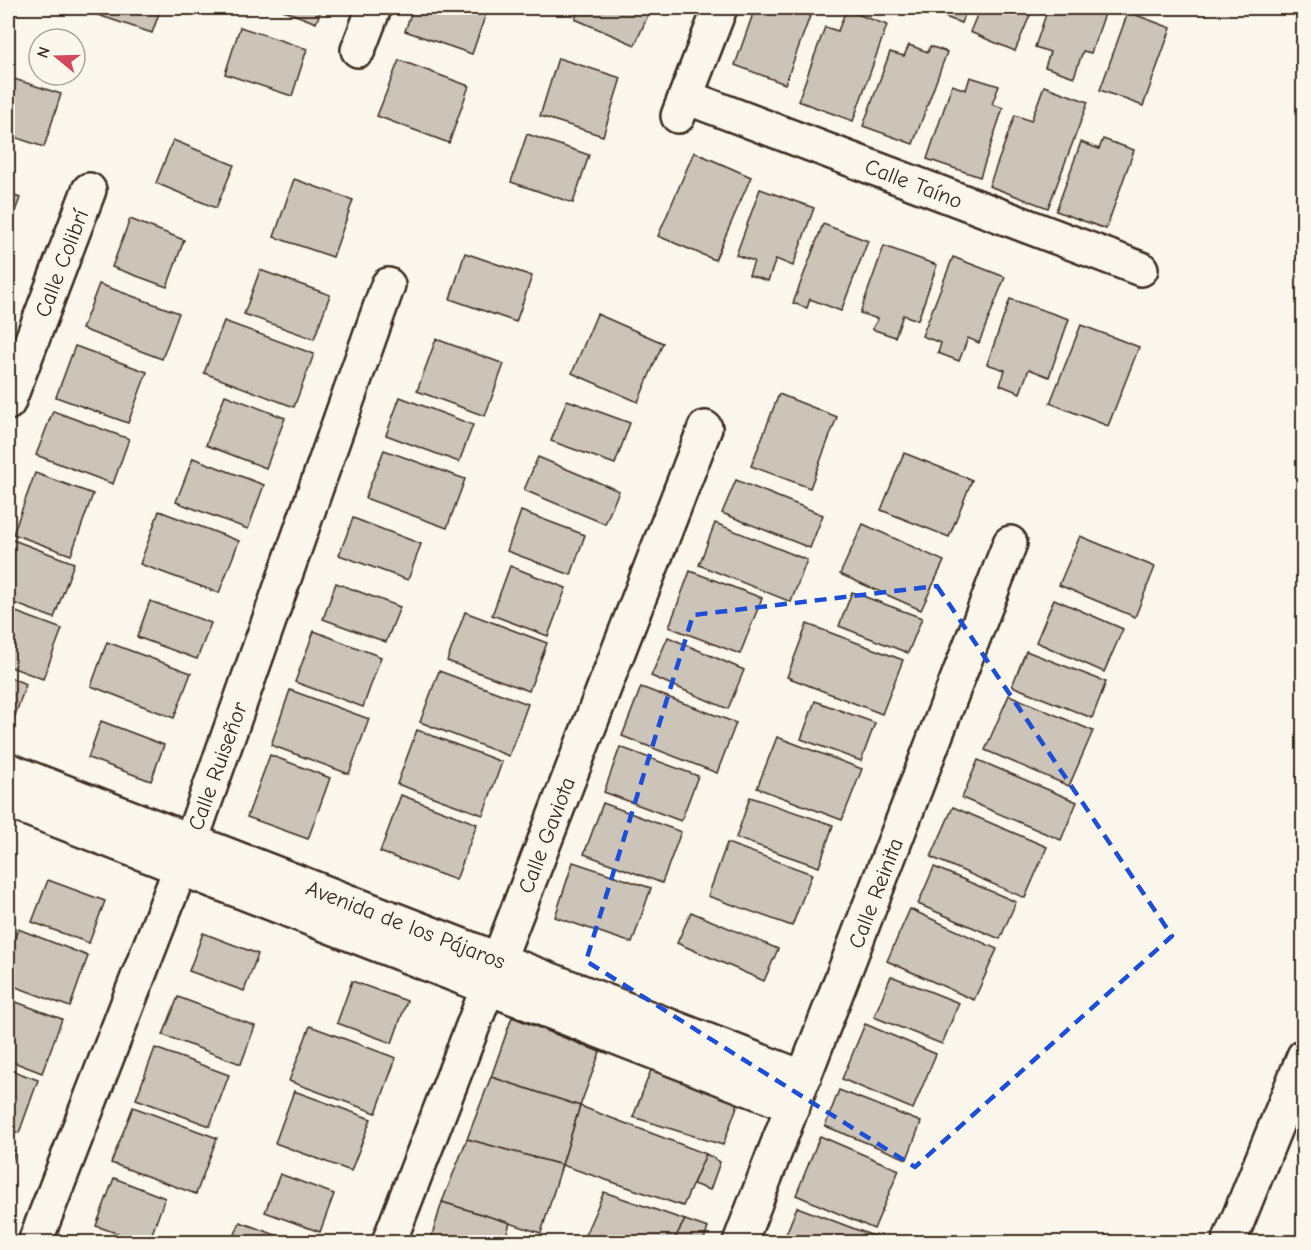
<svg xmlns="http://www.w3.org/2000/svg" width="1311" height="1250" viewBox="0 0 1311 1250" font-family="'Comic Neue',sans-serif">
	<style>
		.building { fill: #ccc4b9; stroke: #3b2a1e; stroke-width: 1.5 }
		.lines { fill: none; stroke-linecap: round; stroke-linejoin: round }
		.minor-casing { stroke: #3b2a1e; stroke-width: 38 }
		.tertiary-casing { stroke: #3b2a1e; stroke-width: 38 }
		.minor { stroke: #fbf7ec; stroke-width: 33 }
		.tertiary { stroke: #fbf7ec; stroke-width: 33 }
		.marked { fill: none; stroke: #1d4ed8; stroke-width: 4.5; stroke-dasharray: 12 8; stroke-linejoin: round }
		.labels { text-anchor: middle; stroke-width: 4.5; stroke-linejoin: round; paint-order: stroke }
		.street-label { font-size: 22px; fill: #3b2a1e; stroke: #fbf7ec }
	</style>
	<rect width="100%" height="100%" fill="#fbf7ec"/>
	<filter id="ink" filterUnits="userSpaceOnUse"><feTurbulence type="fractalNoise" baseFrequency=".0167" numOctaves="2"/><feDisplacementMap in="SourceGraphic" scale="12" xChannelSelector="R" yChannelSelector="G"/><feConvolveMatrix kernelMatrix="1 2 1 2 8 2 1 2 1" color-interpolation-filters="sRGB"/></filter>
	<g filter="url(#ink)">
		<g class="building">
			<path d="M90 8H161L152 33 89 12Z"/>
			<path d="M278 8H322L316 23Z"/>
			<path d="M413 8H488L472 54 405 31Z"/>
			<path d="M580 8H651L635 45 575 19Z"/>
			<path d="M755 8H813L785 84 735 65Z"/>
			<path d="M921 8H967L961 23Z"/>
			<path d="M980 8H1033L1015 51 970 32Z"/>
			<path d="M1048 8H1107L1091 53 1083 51 1074 77 1045 67 1050 52 1035 47Z"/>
			<path d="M846 10 887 25 853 121 798 101 825 27 838 31Z"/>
			<path d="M1128 12 1171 28 1143 106 1100 90Z"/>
			<path d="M240 27 307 49 292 96 225 74Z"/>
			<path d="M909 45 928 52 930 46 947 52 913 144 863 126 890 52 904 56Z"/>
			<path d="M558 58 621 78 603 136 540 116Z"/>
			<path d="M399 60 469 86 449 143 377 116Z"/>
			<path d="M8 77 61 94 44 147 8 135Z"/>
			<path d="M970 77 999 86 992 104 1003 108 980 177 927 159 952 85 966 90Z"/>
			<path d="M1044 86 1088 102 1048 208 989 186 1015 115 1031 121Z"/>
			<path d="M527 134 589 155 573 203 511 182Z"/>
			<path d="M1103 139 1134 150 1106 229 1056 211 1081 142 1099 149Z"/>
			<path d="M173 140 234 165 216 208 156 183Z"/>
			<path d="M694 152 751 177 715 260 658 236Z"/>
			<path d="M294 179 353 200 333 257 274 237Z"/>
			<path d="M760 189 814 208 793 266 776 259 768 281 749 275 754 261 736 255Z"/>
			<path d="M8 193 20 198 8 230Z"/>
			<path d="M130 219 184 240 167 287 112 267Z"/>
			<path d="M823 224 868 241 841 311 810 299 807 308 793 303Z"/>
			<path d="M884 246 937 265 918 320 903 315 895 337 872 329 878 319 860 313Z"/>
			<path d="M465 253 532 276 516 322 450 299Z"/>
			<path d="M953 257 1005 277 979 343 968 338 959 361 938 353 941 343 922 336Z"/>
			<path d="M260 270 330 295 314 339 244 314Z"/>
			<path d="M99 284 179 313 162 359 82 329Z"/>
			<path d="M1010 299 1069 319 1049 377 1029 369 1020 393 1000 385 1005 370 987 364Z"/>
			<path d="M597 314 663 343 638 402 572 373Z"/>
			<path d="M224 321 314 354 294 407 204 373Z"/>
			<path d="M1081 325 1139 347 1108 426 1050 403Z"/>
			<path d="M436 339 504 364 485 416 417 391Z"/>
			<path d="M75 346 147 372 128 423 56 397Z"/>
			<path d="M779 394 837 417 810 488 751 466Z"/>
			<path d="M225 395 285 418 266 468 206 445Z"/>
			<path d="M400 397 473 425 459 462 386 435Z"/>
			<path d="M567 400 630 423 615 464 551 441Z"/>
			<path d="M53 411 129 439 113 484 36 455Z"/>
			<path d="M384 450 465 479 447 528 365 498Z"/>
			<path d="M904 453 972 480 949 537 881 510Z"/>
			<path d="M538 457 619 491 605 524 524 490Z"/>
			<path d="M193 458 264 485 248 529 176 502Z"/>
			<path d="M35 473 93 494 71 555 13 534Z"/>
			<path d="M736 480 823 515 810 548 722 513Z"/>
			<path d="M159 511 239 541 219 593 140 564Z"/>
			<path d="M521 511 585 535 571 575 507 551Z"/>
			<path d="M353 518 421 544 408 580 339 555Z"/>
			<path d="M715 523 807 560 791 602 699 565Z"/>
			<path d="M863 524 944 561 921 610 840 574Z"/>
			<path d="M1080 536 1155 567 1135 617 1059 585Z"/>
			<path d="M8 538 74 563 54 618 8 601Z"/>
			<path d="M510 566 566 588 548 636 492 615Z"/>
			<path d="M690 571 762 598 740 654 669 627Z"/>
			<path d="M336 583 400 607 386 642 323 619Z"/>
			<path d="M852 592 922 618 908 653 839 626Z"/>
			<path d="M1054 599 1123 629 1104 672 1036 642Z"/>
			<path d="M150 601 211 623 197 659 137 637Z"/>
			<path d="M8 609 62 629 43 679 8 666Z"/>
			<path d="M465 612 547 643 529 691 447 661Z"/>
			<path d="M807 624 903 660 882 714 787 677Z"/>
			<path d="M314 631 381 657 363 707 295 682Z"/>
			<path d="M668 637 744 670 728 709 651 676Z"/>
			<path d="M107 642 191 673 174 718 91 686Z"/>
			<path d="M1026 651 1106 682 1092 718 1012 686Z"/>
			<path d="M439 671 528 704 509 756 420 722Z"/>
			<path d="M8 677 26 684 8 736Z"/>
			<path d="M641 687 736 723 717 773 622 736Z"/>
			<path d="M290 690 369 719 349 774 271 745Z"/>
			<path d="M1009 695 1093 731 1069 786 985 750Z"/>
			<path d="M815 701 875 723 861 761 801 739Z"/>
			<path d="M101 721 164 745 151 781 88 758Z"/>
			<path d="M417 730 502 762 483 815 397 784Z"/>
			<path d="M777 737 862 769 842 820 757 788Z"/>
			<path d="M620 747 698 776 681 821 604 792Z"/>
			<path d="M270 755 330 778 308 839 247 817Z"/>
			<path d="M978 760 1077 802 1061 840 962 798Z"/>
			<path d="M401 795 477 824 456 880 380 852Z"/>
			<path d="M750 797 833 825 819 867 736 838Z"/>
			<path d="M603 803 681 832 662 883 584 854Z"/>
			<path d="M953 807 1047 847 1025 898 931 857Z"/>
			<path d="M727 843 812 874 792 926 708 896Z"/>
			<path d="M573 862 651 888 632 943 555 917Z"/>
			<path d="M934 867 1016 902 1000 939 918 904Z"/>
			<path d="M48 880 105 901 89 943 32 922Z"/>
			<path d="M910 909 997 949 974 1000 887 961Z"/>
			<path d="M691 912 778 949 764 981 677 943Z"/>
			<path d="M18 929 88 956 70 1007 8 984V958Z"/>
			<path d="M203 933 258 954 244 991 189 971Z"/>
			<path d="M891 976 959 1003 942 1044 874 1017Z"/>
			<path d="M352 981 407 1001 392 1043 337 1023Z"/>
			<path d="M178 997 255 1026 241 1064 163 1035Z"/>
			<path d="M8 999 62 1019 42 1073 8 1060Z"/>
			<path d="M512 1017 600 1052 580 1106 491 1077Z"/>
			<path d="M865 1024 936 1054 913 1109 842 1079Z"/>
			<path d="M310 1026 396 1058 376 1113 289 1081Z"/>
			<path d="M155 1048 229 1075 210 1126 136 1099Z"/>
			<path d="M8 1069 38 1080 19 1133 8 1129Z"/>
			<path d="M651 1070 739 1101 723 1145 633 1117Z"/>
			<path d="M491 1077 580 1106 562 1165 467 1139Z"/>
			<path d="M839 1090 921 1122 907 1159 825 1126Z"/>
			<path d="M294 1091 371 1119 351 1171 275 1143Z"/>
			<path d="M580 1106 706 1154 683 1206 562 1165Z"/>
			<path d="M133 1107 217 1138 196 1194 111 1163Z"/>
			<path d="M820 1136 899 1170 874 1229 796 1195Z"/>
			<path d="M467 1139 562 1165 541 1233 442 1202Z"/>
			<path d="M8 1148 15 1151 8 1172Z"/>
			<path d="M706 1154 720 1162 710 1190 693 1184Z"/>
			<path d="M280 1174 334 1194 320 1232 265 1212Z"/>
			<path d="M114 1178 165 1198 149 1242H142L96 1226Z"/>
			<path d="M604 1192 685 1220 673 1242H582Z"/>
			<path d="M442 1202 510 1223 504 1242H430Z"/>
			<path d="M797 1207 876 1237 873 1242H783Z"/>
			<path d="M685 1220 708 1228 703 1242H673Z"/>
			<path d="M240 1222 295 1242H232Z"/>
		</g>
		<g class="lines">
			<defs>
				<g id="minor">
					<path d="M358 50 374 8"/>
					<path d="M686 97 1141 269"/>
					<path d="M678 116 720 8"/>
					<path d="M8 403 89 190"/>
					<path d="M8 770 804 1078"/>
					<path d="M8 801 793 1106"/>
					<path d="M35 1242 191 841 388 285"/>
					<path d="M389 1242 705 428"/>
					<path d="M740 1242 1010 543"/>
				</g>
				<path id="tertiary" d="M1229 1242 1304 1056"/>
			</defs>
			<use href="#minor" class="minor-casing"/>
			<use href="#tertiary" class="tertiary-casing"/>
			<use href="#minor" class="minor"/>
			<use href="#tertiary" class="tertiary"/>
		</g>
	</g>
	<path class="marked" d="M937 586 1172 936 915 1167 586 961 693 615Z"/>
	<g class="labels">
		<g class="street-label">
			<text transform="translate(914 183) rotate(21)" y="8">Calle Taíno</text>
			<text transform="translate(61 263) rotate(-69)" y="8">Calle Colibrí</text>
			<text transform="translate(217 766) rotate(-70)" y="8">Calle Ruiseñor</text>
			<text transform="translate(546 835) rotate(-69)" y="8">Calle Gaviota</text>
			<text transform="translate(875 893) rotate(-69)" y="8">Calle Reinita</text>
			<text transform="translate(406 924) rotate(21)" y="8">Avenida de los Pájaros</text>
		</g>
	</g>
	<rect width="1311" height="1250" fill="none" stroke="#fbf7ec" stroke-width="30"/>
	<rect x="15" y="15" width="1281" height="1220" fill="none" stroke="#3b2a1e" stroke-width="2" filter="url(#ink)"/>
	<g transform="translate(57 57) rotate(289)"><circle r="28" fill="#fbf7ec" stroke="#aea59a" stroke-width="1.5"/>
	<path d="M0-4.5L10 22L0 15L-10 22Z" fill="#d1495b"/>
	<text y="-9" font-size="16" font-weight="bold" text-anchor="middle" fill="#3b2a1e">N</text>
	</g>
</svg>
